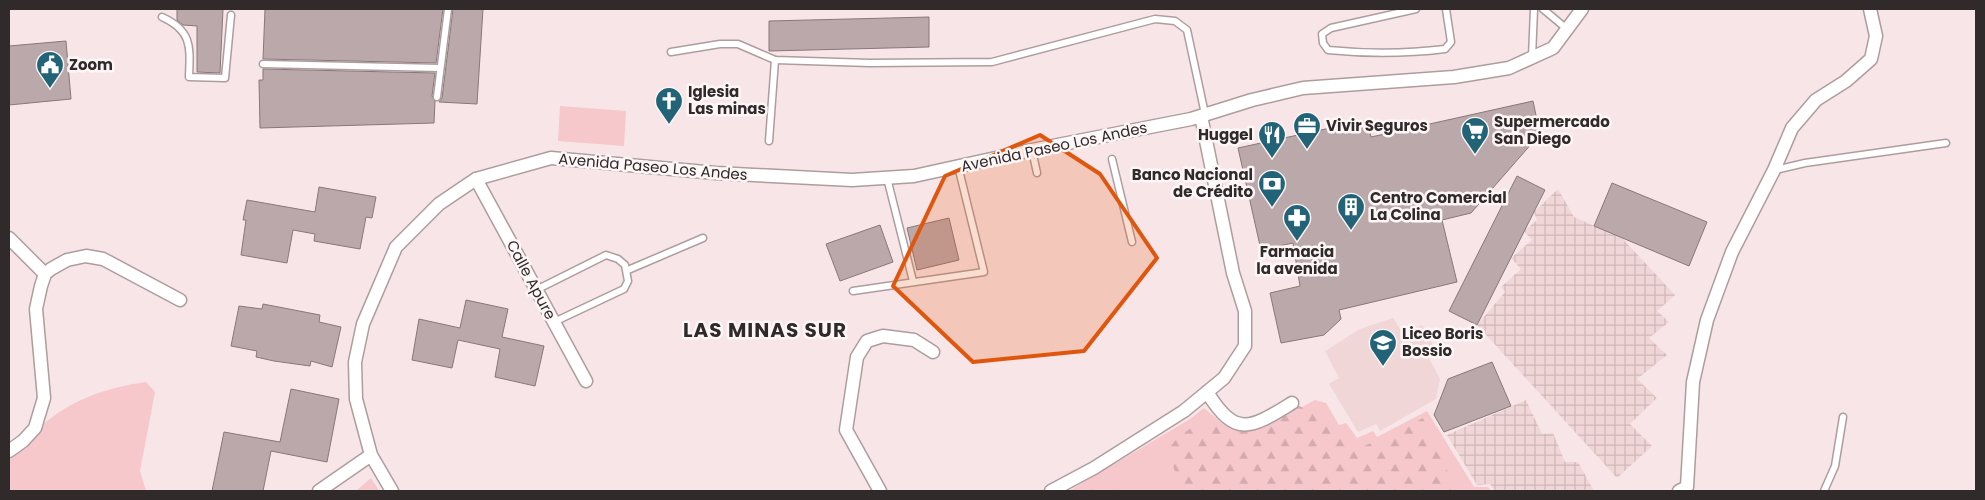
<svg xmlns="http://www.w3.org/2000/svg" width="1985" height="500" viewBox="0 0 1985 500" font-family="Poppins,sans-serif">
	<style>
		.built { fill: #f1d6d8 }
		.industrial { fill: url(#industrial-grid) }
		.green { fill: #f6c7cb }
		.forest { fill: url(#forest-firs) }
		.building { fill: #baa8aa; stroke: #88787a }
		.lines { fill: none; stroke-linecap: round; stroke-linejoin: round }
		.service-casing { stroke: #ae9d9e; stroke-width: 9 }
		.minor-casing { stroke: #ae9d9e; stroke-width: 15 }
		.service { stroke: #fff; stroke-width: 6 }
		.minor { stroke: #fff; stroke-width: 12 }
		.marked { fill: #df570e; fill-opacity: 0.2; stroke: #df570e; stroke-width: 4; stroke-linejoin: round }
		.labels { text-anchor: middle; stroke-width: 5; stroke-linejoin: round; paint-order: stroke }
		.poi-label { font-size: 15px; font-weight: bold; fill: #312a2b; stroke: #fdf6f6; text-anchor: start }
		.street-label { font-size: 15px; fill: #312a2b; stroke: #fdf6f6 }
		.district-label { font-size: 20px; font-weight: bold; letter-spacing: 1px; fill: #312a2b; stroke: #fdf6f6 }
	</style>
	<defs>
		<pattern id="industrial-grid" width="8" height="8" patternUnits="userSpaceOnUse" patternTransform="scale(1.25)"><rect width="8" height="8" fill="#f1d6d8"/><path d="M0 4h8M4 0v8" fill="none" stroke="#cfb8ba"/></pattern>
		<pattern id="forest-firs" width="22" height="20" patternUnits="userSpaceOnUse" patternTransform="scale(1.25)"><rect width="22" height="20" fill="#f6c7cb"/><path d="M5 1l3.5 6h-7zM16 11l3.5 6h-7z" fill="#d3abae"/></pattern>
	</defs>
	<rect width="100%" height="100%" fill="#f8e5e7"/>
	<path class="built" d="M1393 318 1403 333 1422 325 1437 352 1428 356 1440 379 1436 399 1380 431 1376 424 1358 432 1329 384 1339 378 1325 351 1360 329Z"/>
	<g class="industrial">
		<path d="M1558 189 1574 217 1622 238 1675 295 1657 311 1669 322 1649 338 1667 355 1637 379 1657 398 1630 424 1652 446 1617 478 1477 325 1505 292 1501 287 1521 269 1511 258 1532 240 1524 231 1537 220 1534 212Z"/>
		<path d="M1526 400 1542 434 1553 433 1565 462H1578L1594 491H1495L1490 484 1477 485 1447 435Z"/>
	</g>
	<g class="green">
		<path d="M560 106 626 111 624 146 558 141Z"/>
		<path d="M146 382 155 392 140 471 146 491H9V458C30 449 22 445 35 432 66 401 104 388 146 382Z"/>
		<path d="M1315 400 1326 403 1339 425 1346 423 1357 438 1373 431 1377 437 1427 411 1474 487H1488L1491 491H1069L1190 419 1204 408 1230 430 1280 419Z"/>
		<path d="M371 478 379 491H356Z"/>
	</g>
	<g class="forest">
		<path d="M1292 403 1304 408 1319 404 1352 452 1423 418 1455 488 1484 491H1182L1172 463 1170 447 1179 436 1194 426 1236 424Z"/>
		<path d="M1111 486 1123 491H1087L1089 490Z"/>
	</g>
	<g class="building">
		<path d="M177 9H223L220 73 197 72V26L183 25 177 20Z"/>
		<path d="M265 9H443L436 63 263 59Z"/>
		<path d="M453 9H483L477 104 439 102 442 98Z"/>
		<path d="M929 17V47L769 51V21Z"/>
		<path d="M66 41 71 99 9 105V46Z"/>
		<path d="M263 69 435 73 432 96 435 101 434 123 260 128 259 80H263Z"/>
		<path d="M1533 101 1540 134 1471 213 1442 220 1457 282 1339 310 1341 319 1324 335 1281 343 1270 293 1300 286 1293 243 1261 250 1238 148 1367 120 1371 137Z"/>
		<path d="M1517 176 1545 190 1477 325 1449 311Z"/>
		<path d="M1612 183 1707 222 1689 266 1594 226Z"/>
		<path d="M319 187 376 197 372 218 366 217 360 249 314 241 315 234 293 230 287 263 241 255 246 220H243L247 200 315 212Z"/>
		<path d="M949 218 959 260 917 270 907 228Z"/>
		<path d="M880 225 893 262 840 281 826 244Z"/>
		<path d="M466 300 508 309 502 337 544 346 535 386 495 377 500 349 458 340 452 368 412 360 419 319 460 328Z"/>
		<path d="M263 304 320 315 319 322 341 327 332 367 311 361 310 366 274 361 256 357 257 351 231 346 239 306 262 309Z"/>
		<path d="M1492 362 1511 406 1444 432 1434 415 1448 379Z"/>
		<path d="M291 389 339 399 327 462 271 451 263 491H212L224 432 280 442Z"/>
	</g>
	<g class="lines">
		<defs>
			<g id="service">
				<path d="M1416 9 1331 28 1322 34 1323 43 1328 50C1369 54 1404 54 1445 49L1451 42 1446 9"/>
				<path d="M1543 9 1567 29"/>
				<path d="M162 17C193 31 190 48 189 77L225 78 231 15"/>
				<path d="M671 52 720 44H738L775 60 870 63 992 62 1155 19 1175 21 1187 30 1205 114"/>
				<path d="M1532 57 1534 9"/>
				<path d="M263 64 440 68"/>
				<path d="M437 97 448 9"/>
				<path d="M769 141 775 60"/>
				<path d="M1032 150 1037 173"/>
				<path d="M1112 159 1132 242"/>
				<path d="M1775 170 1805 163 1946 143"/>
				<path d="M887 178 913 281"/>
				<path d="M628 270 703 238"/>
				<path d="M536 290 606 255 618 259 625 265 628 281 624 289 554 322"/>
				<path d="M853 291 984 272 958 166"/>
				<path d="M1824 491 1835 466 1843 417"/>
			</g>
			<g id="minor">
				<path d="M476 179 586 381"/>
				<path d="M9 238 45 274"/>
				<path d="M1207 392C1236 439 1251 428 1292 403"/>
				<path d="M9 451 23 441 35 428 44 398 36 309 41 286 45 274 51 269 67 260 86 256 103 259 180 300"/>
				<path d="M319 491 371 455"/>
				<path d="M392 491 371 455 356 399 355 362 363 324 396 247 439 204 476 179 551 158 716 173 852 180 914 176 1032 150 1191 119 1252 100 1303 88 1454 77 1509 68 1553 48 1582 9"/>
				<path d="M880 491 846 430 857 357 867 341 883 336 914 340 933 352"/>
				<path d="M1051 491 1094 468 1184 411 1224 378 1245 346V311L1233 273 1201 116"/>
				<path d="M1679 491 1687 487 1693 382 1707 320 1732 252 1774 170 1792 128 1816 100 1846 81 1871 59 1876 36 1870 9"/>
			</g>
		</defs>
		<use href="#service" class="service-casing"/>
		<use href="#minor" class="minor-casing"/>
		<use href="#service" class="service"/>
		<use href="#minor" class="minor"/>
	</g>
	<path class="marked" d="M1040 135 1100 174 1157 258 1084 351 973 362 893 286 945 176Z"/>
	<defs>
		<symbol id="civic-pin" viewBox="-11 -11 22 30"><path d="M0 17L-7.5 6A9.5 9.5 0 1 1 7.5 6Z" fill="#226377" stroke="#fdf6f6"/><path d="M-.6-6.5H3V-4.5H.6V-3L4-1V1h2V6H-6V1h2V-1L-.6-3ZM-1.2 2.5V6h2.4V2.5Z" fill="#fff"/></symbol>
		<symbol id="church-pin" viewBox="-11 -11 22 30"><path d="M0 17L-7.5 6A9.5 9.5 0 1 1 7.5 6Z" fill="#226377" stroke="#fdf6f6"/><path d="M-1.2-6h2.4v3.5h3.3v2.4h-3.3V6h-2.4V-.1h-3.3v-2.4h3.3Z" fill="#fff"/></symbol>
		<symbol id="office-pin" viewBox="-11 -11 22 30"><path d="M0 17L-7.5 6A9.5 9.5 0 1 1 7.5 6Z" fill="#226377" stroke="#fdf6f6"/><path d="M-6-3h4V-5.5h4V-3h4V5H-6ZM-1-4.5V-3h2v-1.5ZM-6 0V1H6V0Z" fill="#fff"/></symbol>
		<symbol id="supermarket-pin" viewBox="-11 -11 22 30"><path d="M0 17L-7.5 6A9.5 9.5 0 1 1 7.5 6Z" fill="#226377" stroke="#fdf6f6"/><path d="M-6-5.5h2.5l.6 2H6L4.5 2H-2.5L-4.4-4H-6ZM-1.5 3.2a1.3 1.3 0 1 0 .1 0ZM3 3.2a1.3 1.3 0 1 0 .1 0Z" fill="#fff"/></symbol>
		<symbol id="restaurant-pin" viewBox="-11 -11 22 30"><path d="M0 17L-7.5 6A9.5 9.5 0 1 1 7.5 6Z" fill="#226377" stroke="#fdf6f6"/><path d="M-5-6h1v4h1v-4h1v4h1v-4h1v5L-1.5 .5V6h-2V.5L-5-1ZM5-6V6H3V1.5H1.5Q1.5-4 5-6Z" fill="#fff"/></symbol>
		<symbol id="bank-pin" viewBox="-11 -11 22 30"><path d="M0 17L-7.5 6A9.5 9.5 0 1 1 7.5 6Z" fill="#226377" stroke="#fdf6f6"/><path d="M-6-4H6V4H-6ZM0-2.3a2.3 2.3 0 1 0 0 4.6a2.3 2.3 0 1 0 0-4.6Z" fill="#fff"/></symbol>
		<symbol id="building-pin" viewBox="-11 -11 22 30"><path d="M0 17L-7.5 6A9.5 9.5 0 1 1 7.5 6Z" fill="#226377" stroke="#fdf6f6"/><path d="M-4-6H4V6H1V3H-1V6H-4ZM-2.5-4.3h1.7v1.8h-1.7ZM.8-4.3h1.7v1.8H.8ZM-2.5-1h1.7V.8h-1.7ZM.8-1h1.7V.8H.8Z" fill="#fff"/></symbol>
		<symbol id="pharmacy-pin" viewBox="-11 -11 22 30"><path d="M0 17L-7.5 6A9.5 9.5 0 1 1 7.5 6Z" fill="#226377" stroke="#fdf6f6"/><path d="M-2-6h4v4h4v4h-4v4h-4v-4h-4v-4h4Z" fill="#fff"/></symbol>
		<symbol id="school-pin" viewBox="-11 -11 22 30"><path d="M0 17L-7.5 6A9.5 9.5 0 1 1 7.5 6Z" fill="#226377" stroke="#fdf6f6"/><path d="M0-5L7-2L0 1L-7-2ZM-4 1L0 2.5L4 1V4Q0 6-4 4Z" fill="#fff"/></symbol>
	</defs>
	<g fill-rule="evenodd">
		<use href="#civic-pin" x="34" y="49" width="32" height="43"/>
		<use href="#church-pin" x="653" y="85" width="32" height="43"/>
		<use href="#office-pin" x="1291" y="110" width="32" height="43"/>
		<use href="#supermarket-pin" x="1459" y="115" width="32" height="43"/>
		<use href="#restaurant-pin" x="1256" y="119" width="32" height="43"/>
		<use href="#bank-pin" x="1256" y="168" width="32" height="43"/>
		<use href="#building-pin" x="1335" y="191" width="32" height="43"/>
		<use href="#pharmacy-pin" x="1281" y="202" width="32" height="43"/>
		<use href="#school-pin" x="1367" y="327" width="32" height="43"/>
	</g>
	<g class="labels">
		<g class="poi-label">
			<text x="69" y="70">Zoom</text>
			<text x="688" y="97">Iglesia<tspan x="688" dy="17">Las minas</tspan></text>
			<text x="1494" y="127">Supermercado<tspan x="1494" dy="17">San Diego</tspan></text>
			<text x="1326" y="131">Vivir Seguros</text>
			<text x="1253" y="140" text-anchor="end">Huggel</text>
			<text x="1253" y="180" text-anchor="end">Banco Nacional<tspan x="1253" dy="17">de Crédito</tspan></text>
			<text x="1370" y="203">Centro Comercial<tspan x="1370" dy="17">La Colina</tspan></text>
			<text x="1297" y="257" text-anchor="middle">Farmacia<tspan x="1297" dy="17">la avenida</tspan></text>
			<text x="1402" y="339">Liceo Boris<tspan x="1402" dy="17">Bossio</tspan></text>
		</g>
		<g class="street-label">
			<text transform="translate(1054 147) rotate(-12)" y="5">Avenida Paseo Los Andes</text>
			<text transform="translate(653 167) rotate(5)" y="5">Avenida Paseo Los Andes</text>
			<text transform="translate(531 280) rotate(62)" y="5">Calle Apure</text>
		</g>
		<g class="district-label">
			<text x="765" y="337">LAS MINAS SUR</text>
		</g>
	</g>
	<rect width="1985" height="500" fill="none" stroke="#312a2b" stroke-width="20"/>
</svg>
